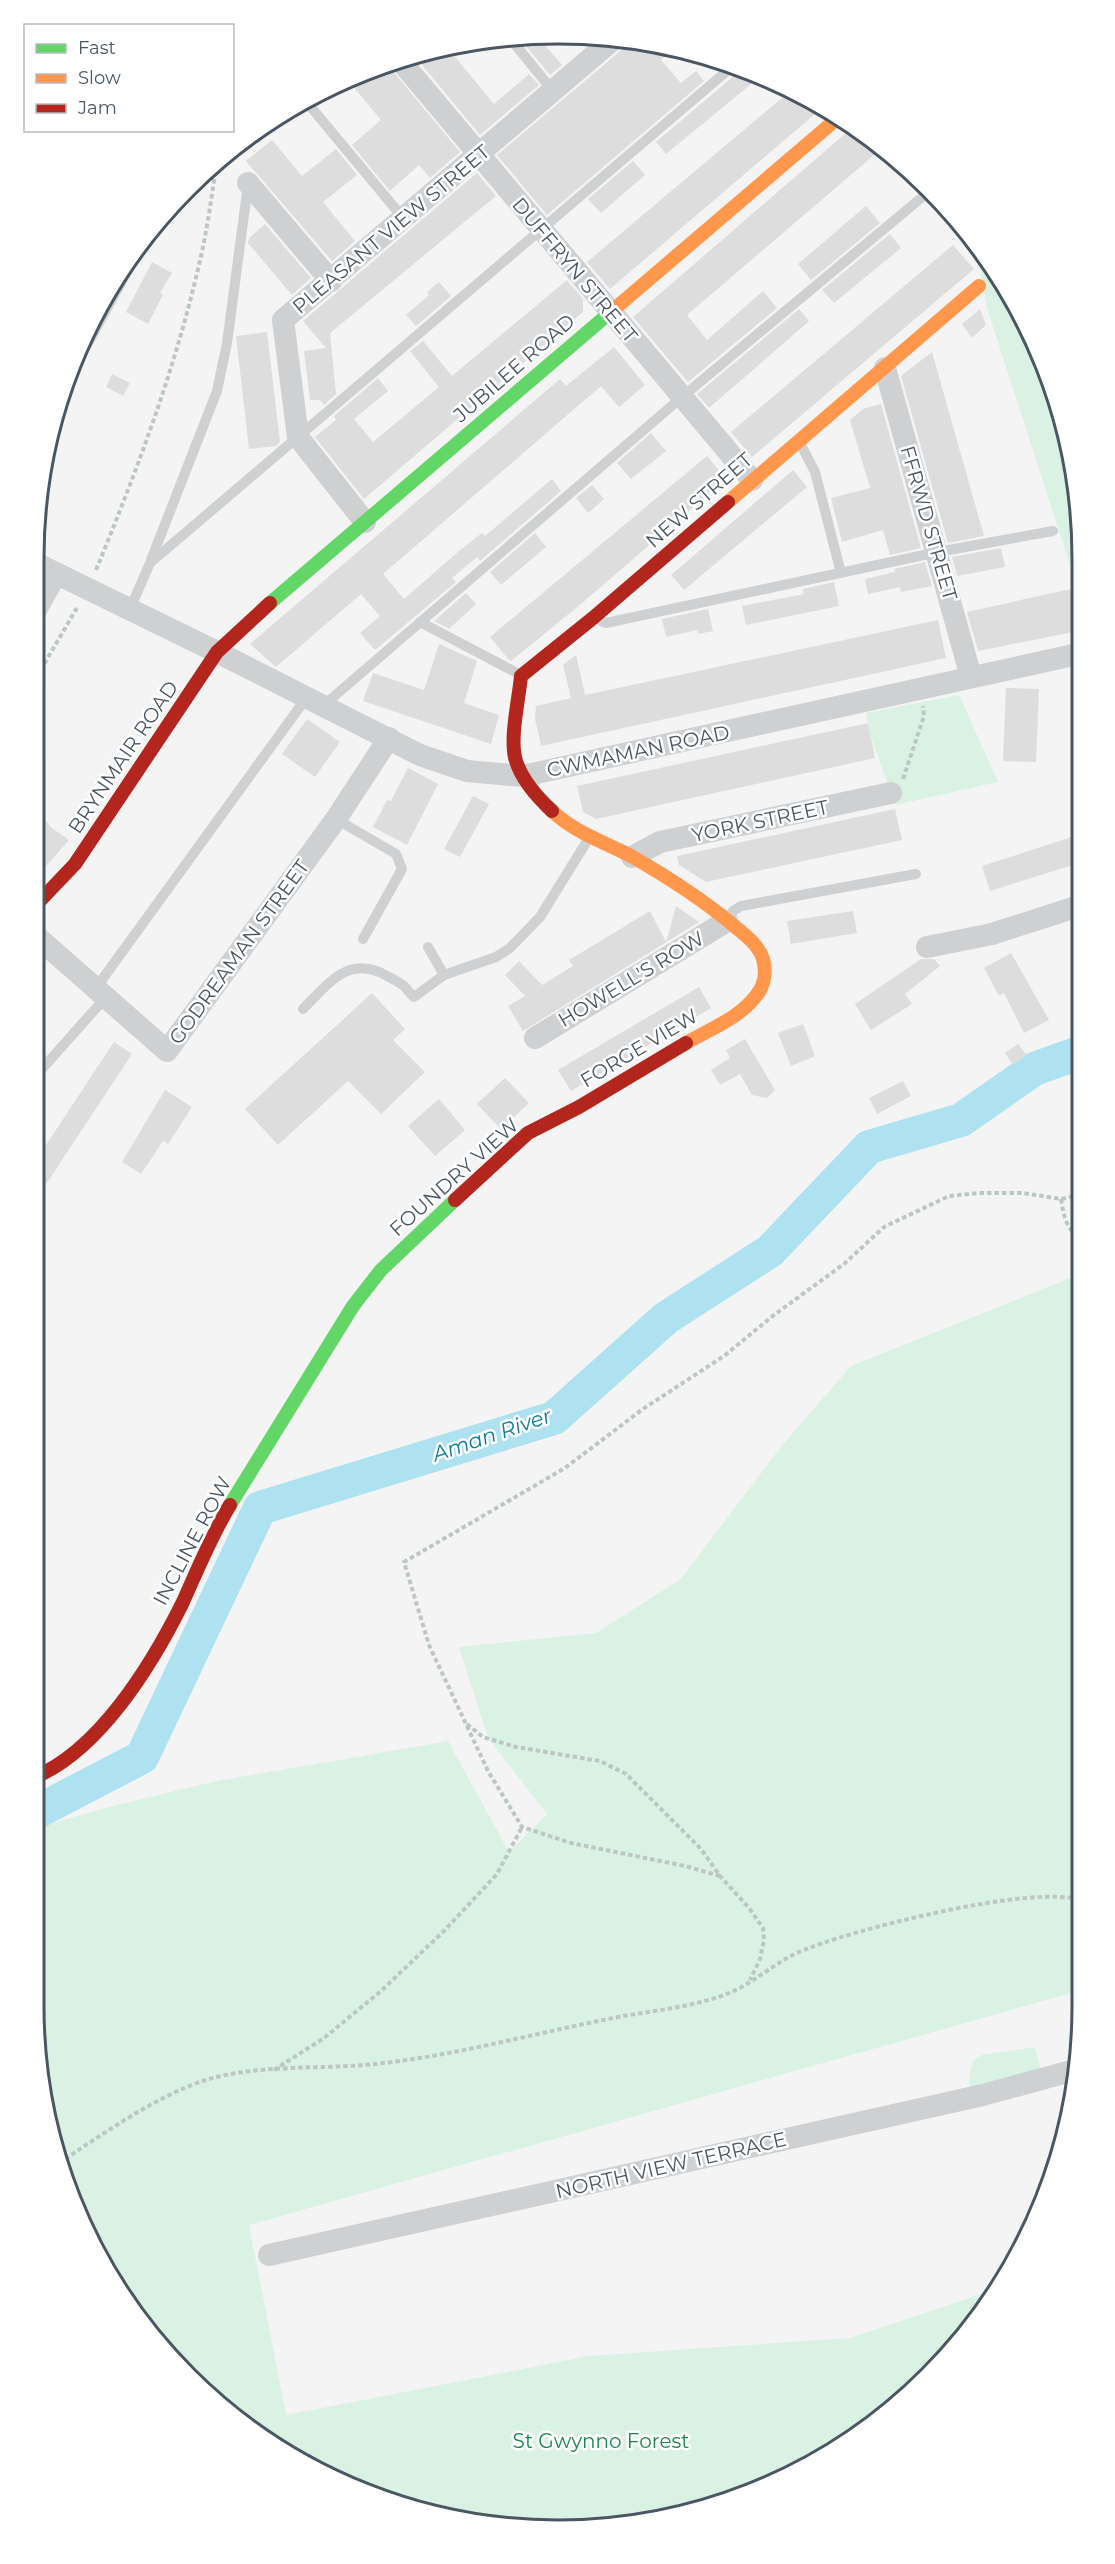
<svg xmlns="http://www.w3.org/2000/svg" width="1115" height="2564" viewBox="0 0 1115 2564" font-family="Montserrat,sans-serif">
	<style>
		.green { fill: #d9f2e3 }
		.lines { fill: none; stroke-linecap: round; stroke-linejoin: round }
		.river { stroke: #aee2f0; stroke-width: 34 }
		.building { fill: #ddddde }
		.path { stroke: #bcc7c4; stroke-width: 4; stroke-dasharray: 4.5 3; stroke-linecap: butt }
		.lane { stroke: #ced0d2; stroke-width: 10 }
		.street { stroke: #ced0d2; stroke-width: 22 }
		.fast { stroke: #63d668; stroke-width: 14 }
		.slow { stroke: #ff974d; stroke-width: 14 }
		.jam { stroke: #b3261e; stroke-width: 14 }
		.labels { text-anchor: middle; stroke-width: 5; stroke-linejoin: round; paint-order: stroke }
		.street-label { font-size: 20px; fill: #4a5661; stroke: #fff }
		.park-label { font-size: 20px; fill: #17864f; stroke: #fff }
		.water-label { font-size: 21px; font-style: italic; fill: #0c7c9b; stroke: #fff }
		.rim { fill: none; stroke: #4a5661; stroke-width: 3 }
	</style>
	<rect width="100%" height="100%" fill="#f4f4f4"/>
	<g class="green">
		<path d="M974 238 1042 356 1077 489 1078 590 987 308Z"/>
		<path d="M959 695 998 782 895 805 870 734 866 713Z"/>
		<path d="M1080 1274 1082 1990 249 2225 286 2415 589 2356 850 2338 993 2290 973 2326 904 2401 820 2461 659 2521 557 2531 456 2521 296 2461 163 2352 103 2268 61 2175 33 2006V1829L105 1808 212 1782 448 1741 509 1852 547 1814 488 1738 459 1647 596 1633 681 1579 780 1448 851 1366Z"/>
		<path d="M1035 2047 1041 2071 970 2089 969 2077 973 2061 982 2055Z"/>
	</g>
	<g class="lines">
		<path class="river" d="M33 1814 142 1757 260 1508 554 1418 666 1318 770 1251 869 1147 961 1120 1034 1069 1079 1053"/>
	</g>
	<g class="building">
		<path d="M517 35H536L562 65 550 75Z"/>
		<path d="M629 38 674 49 661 60 681 83 696 71 704 81 547 215 497 155 625 47Z"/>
		<path d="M447 47 494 104 529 74 539 85 480 135 413 54Z"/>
		<path d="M387 64 460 152 430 178 419 165 390 191 352 145 381 120 347 79Z"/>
		<path d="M742 69 756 80 666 154 656 142Z"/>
		<path d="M789 92 822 108 610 289 587 262Z"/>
		<path d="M854 126 880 150 687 315 707 340 763 291 777 308 688 382 633 317Z"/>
		<path d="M272 140 302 176 336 149 357 175 323 202 355 241 332 261 246 161Z"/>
		<path d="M633 161 645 175 601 213 588 199Z"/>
		<path d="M477 173 496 196 330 333 336 394 324 405 320 400H310L304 351 326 348 303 321Z"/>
		<path d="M866 206 880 223 811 280 798 264Z"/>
		<path d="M265 224 311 278 292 295 248 243 249 238Z"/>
		<path d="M890 234 901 248 834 303 822 290Z"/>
		<path d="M953 245 974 269 752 457 731 432Z"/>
		<path d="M152 262 172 273 160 293 163 295 148 324 126 312Z"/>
		<path d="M567 280 583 299V312L364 499 315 437 336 420 334 416 378 378 388 391 354 419 373 442 439 387 410 351 418 345 423 341 452 376Z"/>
		<path d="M439 282 451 296 416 326 406 315 429 295 427 292Z"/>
		<path d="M799 309 809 321 709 408 697 394Z"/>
		<path d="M980 309 986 325 972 338 962 324Z"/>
		<path d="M267 332 280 442 276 446 249 449 236 336Z"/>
		<path d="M614 347 645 385 619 407 601 386 383 574 404 599 459 551 482 533 485 536 552 479 561 491 480 561 477 557 452 578 456 582 375 650 360 633 380 616 361 594 276 667 250 644 560 379 566 386Z"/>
		<path d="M932 352 984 536 948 543 901 376Z"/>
		<path d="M112 374 130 383 123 396 106 387Z"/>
		<path d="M881 404 921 548 890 555 883 530 842 542 831 498 870 488 850 420 863 409Z"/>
		<path d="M651 433 666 451 631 479 617 463Z"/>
		<path d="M707 456 726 479 581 604 511 661 509 660 490 637Z"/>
		<path d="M793 470 807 487 684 590 671 575Z"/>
		<path d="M592 485 604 499 588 513 576 498Z"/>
		<path d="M535 533 546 547 501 585 490 572Z"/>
		<path d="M1001 548 1005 567 957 576 952 557Z"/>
		<path d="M925 562 932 586 901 592 900 587 868 594 865 579 895 572 894 569Z"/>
		<path d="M834 582 839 606 746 625 742 606 804 594 803 589Z"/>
		<path d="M1075 588 1078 598V631L978 651 967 612Z"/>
		<path d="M466 593 476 604 449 629 434 621Z"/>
		<path d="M708 609 713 631 698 634 697 630 666 637 662 619Z"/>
		<path d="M938 620 946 658 541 746 535 719 536 706 571 698 563 665 576 655 585 695Z"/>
		<path d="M439 644 477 661 464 703 499 715 491 744 363 701 373 673 424 690Z"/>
		<path d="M1006 688 1039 689 1036 762 1003 761Z"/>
		<path d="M307 719 340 742 315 777 282 754Z"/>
		<path d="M868 723 875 758 596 819 583 812 577 786Z"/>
		<path d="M408 768 438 784 407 845 373 827 387 800 391 801Z"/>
		<path d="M473 796 489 804 460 857 444 849Z"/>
		<path d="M33 807 52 828 69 840 41 872 33 865Z"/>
		<path d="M895 809 902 840 706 882 679 865 677 856Z"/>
		<path d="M1078 835 1079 863 990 891 982 866Z"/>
		<path d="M676 906 699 922 523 1031 508 1006 525 996 505 975 519 961 542 985 573 966 569 960 650 911 666 942Z"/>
		<path d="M853 911 857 933 791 944 787 921Z"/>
		<path d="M1011 953 1049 1020 1024 1033 1004 993 999 996 984 968Z"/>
		<path d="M921 959H934L940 966 905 994 912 1004 871 1030 855 1004Z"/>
		<path d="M699 987 711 1008 571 1091 558 1070Z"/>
		<path d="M372 993 405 1029 393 1040 425 1072 381 1114 348 1081 278 1145 245 1109Z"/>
		<path d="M803 1024 815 1056 791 1066 778 1033Z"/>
		<path d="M745 1039 775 1090 767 1098 752 1095 740 1074 720 1085 711 1070 730 1058 726 1050Z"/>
		<path d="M114 1042 132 1054 33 1204V1153L40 1142 46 1145Z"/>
		<path d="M1018 1044 1027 1055 1013 1065 1005 1053Z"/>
		<path d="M505 1078 529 1103 501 1129 477 1104Z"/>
		<path d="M903 1081 911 1096 877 1114 869 1098Z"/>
		<path d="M165 1090 192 1107 168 1144 163 1141 141 1174 122 1162Z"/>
		<path d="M439 1099 465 1130 435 1156 408 1126Z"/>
	</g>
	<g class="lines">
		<g class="path">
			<path d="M96 570C138 468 177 364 201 256 208 225 212 193 217 161"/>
			<path d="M33 683 78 606"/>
			<path d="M903 779 924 716 923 706"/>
			<path d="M1061 1199C1064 1216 1065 1227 1080 1238"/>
			<path d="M467 1724 483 1737 516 1747 600 1761 626 1774 701 1849 720 1876 749 1908 763 1928 764 1940 760 1959 750 1980"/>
			<path d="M720 1876 685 1866 571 1843 522 1827 488 1771 429 1645 404 1562 565 1468 643 1409 724 1356 774 1315 844 1264 884 1227 949 1196 979 1193H1023L1061 1199 1080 1195"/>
			<path d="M274 2070 324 2038 381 1991 444 1931 497 1874 522 1827"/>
			<path d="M59 2163C103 2134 159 2094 209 2079 258 2065 314 2069 364 2065 444 2058 524 2036 603 2020 644 2011 689 2009 729 1993 754 1983 774 1963 799 1952 846 1931 1038 1882 1082 1901"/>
		</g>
		<g class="lane">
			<path d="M509 37 553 91"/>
			<path d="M305 100 404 219"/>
			<path d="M800 443 815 472 841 573"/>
			<path d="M151 560 217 391 227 343 248 185"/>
			<path d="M130 609 150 563 734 65"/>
			<path d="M601 621 606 623 938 552 1053 531"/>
			<path d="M420 622 519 674"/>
			<path d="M324 705 682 397 926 194"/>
			<path d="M336 819 396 854 402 869 363 939"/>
			<path d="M729 918 733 911 741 906 916 874"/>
			<path d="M428 947 444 975"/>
			<path d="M96 988 307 697"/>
			<path d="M303 1009C329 983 349 954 387 976 393 979 399 982 404 986 408 990 410 994 414 997L444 975 496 957 510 948 540 917 589 838"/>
			<path d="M33 1079 106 997"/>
		</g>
		<g class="street">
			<path d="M399 59 752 480"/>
			<path d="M248 183 331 281"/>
			<path d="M83 340 120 272"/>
			<path d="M885 368 971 677"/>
			<path d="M365 522 298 437 283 320 616 37"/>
			<path d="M33 562 217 652 420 755 467 771 523 776 1078 654"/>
			<path d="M33 615 56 574"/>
			<path d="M632 857 660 842 891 793"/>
			<path d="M36 936 167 1051 336 819 389 738"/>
			<path d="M927 947 992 934 1079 906"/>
			<path d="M535 1038 727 921"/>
			<path d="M269 2255 983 2095 1071 2071"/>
		</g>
		<g class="fast">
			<path d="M270 603 612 311"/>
			<path d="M230 1505 353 1306 381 1270 455 1200"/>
		</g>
		<g class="slow">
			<path d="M612 311 839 117"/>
			<path d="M728 502 979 286"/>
			<path d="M552 811C574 832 604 842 631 856 666 876 702 899 733 925 744 934 759 945 763 959 766 969 765 981 760 990 745 1016 710 1029 686 1043"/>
		</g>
		<g class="jam">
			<path d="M552 811C538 798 522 780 516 761 509 740 519 699 521 676L593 618 728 502"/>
			<path d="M33 908 75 864 217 652 270 603"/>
			<path d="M455 1200 528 1133 579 1107 686 1043"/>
			<path d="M33 1778C99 1751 151 1666 182 1604 197 1571 211 1536 230 1505"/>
		</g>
	</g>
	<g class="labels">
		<g class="street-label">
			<text transform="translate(391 229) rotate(-40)" y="7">PLEASANT VIEW STREET</text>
			<text transform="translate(575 270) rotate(50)" y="7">DUFFRYN STREET</text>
			<text transform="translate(514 368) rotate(-41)" y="7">JUBILEE ROAD</text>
			<text transform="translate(699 500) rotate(-41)" y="7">NEW STREET</text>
			<text transform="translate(929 523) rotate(74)" y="7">FFRWD STREET</text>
			<text transform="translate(638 751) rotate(-12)" y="7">CWMAMAN ROAD</text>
			<text transform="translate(123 757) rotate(-56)" y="7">BRYNMAIR ROAD</text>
			<text transform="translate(760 821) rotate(-12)" y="7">YORK STREET</text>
			<text transform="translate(239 952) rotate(-54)" y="7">GODREAMAN STREET</text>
			<text transform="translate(631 979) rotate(-31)" y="7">HOWELL'S ROW</text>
			<text transform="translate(639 1048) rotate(-31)" y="7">FORGE VIEW</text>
			<text transform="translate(454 1177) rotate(-42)" y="7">FOUNDRY VIEW</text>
			<text transform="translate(192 1541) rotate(-62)" y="7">INCLINE ROW</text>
			<text transform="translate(671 2165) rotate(-13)" y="7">NORTH VIEW TERRACE</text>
		</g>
		<g class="park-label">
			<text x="601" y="2448">St Gwynno Forest</text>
		</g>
		<g class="water-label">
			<text transform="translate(492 1435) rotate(-19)" y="7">Aman River</text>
		</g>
	</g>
	<path d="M0 0H1115V2564H0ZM558 44H558A514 514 0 0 1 1072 558V2006A514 514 0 0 1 558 2520H558A514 514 0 0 1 44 2006V558A514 514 0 0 1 558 44Z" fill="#fff" fill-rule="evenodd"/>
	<path class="rim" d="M558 44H558A514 514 0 0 1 1072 558V2006A514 514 0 0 1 558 2520H558A514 514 0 0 1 44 2006V558A514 514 0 0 1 558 44Z"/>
	<rect x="24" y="24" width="210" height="108" fill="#ffffff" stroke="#b7bbc0" stroke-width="1.5"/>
	<rect x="36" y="44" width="30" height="9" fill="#63d668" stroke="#b7bbc0" stroke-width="1.5"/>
	<text x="78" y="54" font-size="18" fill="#4a5661">Fast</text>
	<rect x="36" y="74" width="30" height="9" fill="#ff974d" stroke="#b7bbc0" stroke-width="1.5"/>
	<text x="78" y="84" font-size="18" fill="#4a5661">Slow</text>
	<rect x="36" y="104" width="30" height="9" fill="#b3261e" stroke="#b7bbc0" stroke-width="1.5"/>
	<text x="78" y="114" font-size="18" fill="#4a5661">Jam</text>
</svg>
